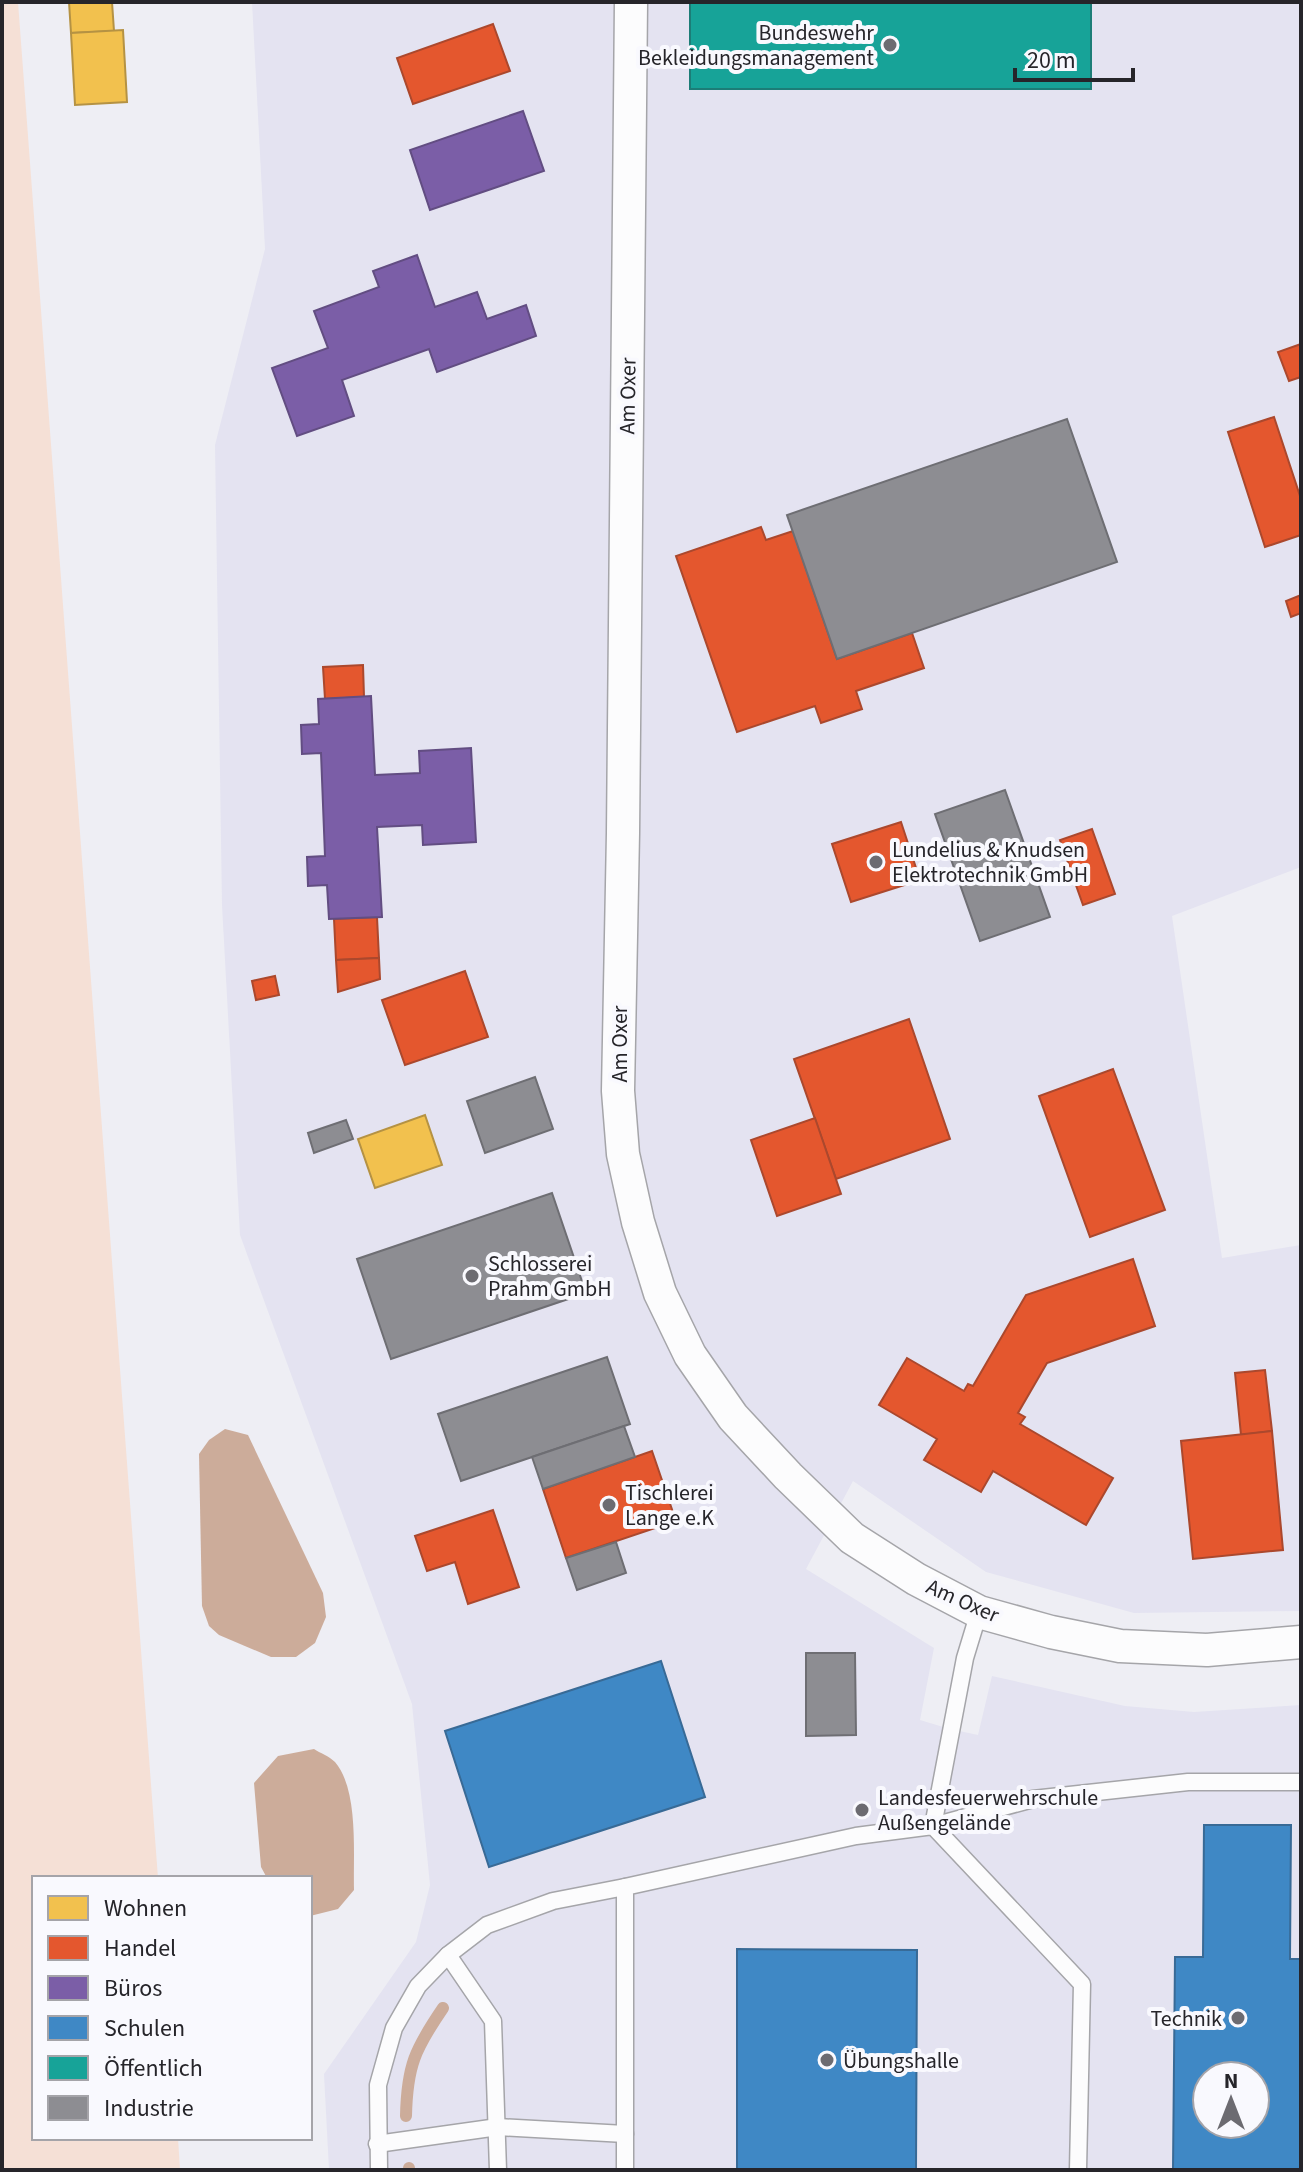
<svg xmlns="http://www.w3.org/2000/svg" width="1303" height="2172" viewBox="0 0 1303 2172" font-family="'Source Sans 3',sans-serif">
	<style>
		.built { fill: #e4e3f1; fill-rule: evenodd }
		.green { fill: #f5e0d6 }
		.water { fill: #ccac9a }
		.homes { fill: #f2c14e; stroke: #b59243; stroke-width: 2 }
		.shops { fill: #e4572e; stroke: #ab482d; stroke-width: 2 }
		.offices { fill: #7b5ea7; stroke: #624d82; stroke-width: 2 }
		.schools { fill: #3f88c5; stroke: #386a96; stroke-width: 2; fill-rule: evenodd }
		.public { fill: #17a398; stroke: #1c7d77; stroke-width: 2 }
		.industry { fill: #8d8d92; stroke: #6e6e73; stroke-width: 2 }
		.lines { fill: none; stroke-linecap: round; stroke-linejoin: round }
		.stream { stroke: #ccac9a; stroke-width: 12 }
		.lane-casing { stroke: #a5a5a9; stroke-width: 19 }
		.street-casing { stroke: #a5a5a9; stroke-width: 35 }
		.lane { stroke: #fcfcfd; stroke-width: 16 }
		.street { stroke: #fcfcfd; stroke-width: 32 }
		.poi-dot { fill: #6c6b71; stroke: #f9f9fe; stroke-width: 3 }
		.labels { text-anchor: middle; stroke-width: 8; stroke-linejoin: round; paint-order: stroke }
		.poi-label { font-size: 22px; fill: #26252a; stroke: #f9f9fe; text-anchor: start }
		.street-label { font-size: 22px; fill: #26252a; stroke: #f9f9fe }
	</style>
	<rect width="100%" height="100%" fill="#eeeef4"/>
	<path class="built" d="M252 2H1301V867L1172 916 1222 1258 1301 1245V1611L1134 1613 986 1572 853 1481 806 1569 934 1648 920 1720 950 1729 978 1735 992 1676 1125 1706 1194 1712 1301 1705V2170H329L324 2074 416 1942 430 1885 412 1704 240 1235 222 905 215 445 265 249ZM1207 2076H1255V2124H1207Z"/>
	<path class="green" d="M2 2H18L158 1878H34V2138H178L180 2170H2Z"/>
	<g class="water">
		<path d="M225 1429 248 1435 323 1593 326 1617 315 1643 296 1657H271L219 1635 209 1626 202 1606 199 1454 209 1440Z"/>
		<path d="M314 1749C320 1753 329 1756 335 1762 359 1790 353 1854 354 1890L338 1909 310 1916V1878H267L261 1867 254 1783 278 1756Z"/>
	</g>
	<g class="homes">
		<path d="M69 2H112L114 31 71 33Z"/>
		<path d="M123 30 127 102 75 105 71 33Z"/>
		<path d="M425 1115 442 1165 375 1188 358 1139Z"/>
	</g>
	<g class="shops">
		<path d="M493 24 510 71 413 104 397 58Z"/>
		<path d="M1301 344V377L1289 381 1278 352Z"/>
		<path d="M1274 417 1301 499V535L1265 547 1228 432Z"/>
		<path d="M761 527 766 540 793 531 837 659 912 633 924 668 856 691 862 709 821 723 815 706 737 732 676 556Z"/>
		<path d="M1301 595V613L1291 617 1286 601Z"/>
		<path d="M363 665 364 697 325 699 323 667Z"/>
		<path d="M901 822 920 880 851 902 832 844Z"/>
		<path d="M1092 829 1115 894 1083 905 1060 840Z"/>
		<path d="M377 917 379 958 336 960 334 919Z"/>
		<path d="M379 958 380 979 338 992 336 960Z"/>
		<path d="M465 971 488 1037 405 1065 382 1000Z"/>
		<path d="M275 976 279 995 256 1000 252 981Z"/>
		<path d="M909 1019 950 1139 836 1179 794 1059Z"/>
		<path d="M1113 1069 1165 1210 1090 1237 1039 1096Z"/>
		<path d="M815 1118 841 1194 777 1216 751 1140Z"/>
		<path d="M1133 1259 1155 1326 1047 1363 1018 1413 1025 1417 1020 1424 1113 1478 1086 1525 993 1471 981 1492 924 1460 937 1439 879 1405 907 1358 964 1391 968 1384 973 1386 1026 1295Z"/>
		<path d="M1265 1370 1272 1431 1241 1435 1235 1373Z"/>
		<path d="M1272 1431 1283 1550 1193 1559 1181 1441Z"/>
		<path d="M652 1451 676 1521 566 1558 543 1489Z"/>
		<path d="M493 1510 519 1587 468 1604 455 1562 427 1571 415 1536Z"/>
	</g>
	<g class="offices">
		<path d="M523 111 544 171 430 210 410 150Z"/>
		<path d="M417 255 435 307 477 292 487 319 526 305 536 336 437 372 429 349 342 380 354 416 297 436 272 368 328 348 314 311 379 287 373 271Z"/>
		<path d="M371 696 375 775 420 773 419 751 471 748 476 842 423 845 422 825 377 827 382 917 329 919 327 885 308 886 307 857 325 856 321 753 302 754 301 725 319 724 318 699Z"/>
	</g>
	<g class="schools">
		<path d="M661 1661 705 1797 489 1867 445 1731Z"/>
		<path d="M1204 1825H1291L1290 1959H1301V2170H1173L1175 1957H1203ZM1207 2076H1255V2124H1207Z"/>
		<path d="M737 1949 917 1950 916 2170H737Z"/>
	</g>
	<rect class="public" x="690" y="2" width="401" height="87"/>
	<g class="industry">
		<path d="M1067 419 1117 562 837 659 787 515Z"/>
		<path d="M1005 790 1050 917 980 941 935 814Z"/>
		<path d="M535 1077 553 1129 485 1153 467 1101Z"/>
		<path d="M346 1120 353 1139 314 1153 308 1133Z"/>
		<path d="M552 1193 586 1293 391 1359 357 1259Z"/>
		<path d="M607 1357 630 1424 461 1481 438 1414Z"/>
		<path d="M624 1426 635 1457 543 1489 532 1457Z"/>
		<path d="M616 1542 626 1573 577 1590 566 1558Z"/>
		<path d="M806 1653H855L856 1735 806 1736Z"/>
	</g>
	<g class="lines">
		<g class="stream">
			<path d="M406 2116C407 2066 415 2049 443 2008"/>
			<path d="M409 2168V2170"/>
		</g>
		<defs>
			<g id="lane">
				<path d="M979 1612 965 1658 933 1826 1033 1799 1188 1782H1301"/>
				<path d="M448 1955 493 2021 498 2170"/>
				<path d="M377 2144 498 2127 625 2134"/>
				<path d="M379 2170 378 2085 394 2028 418 1986 448 1955 487 1925 553 1901 625 1887"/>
				<path d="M625 2170V1887L856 1836 933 1826 1082 1984 1078 2170"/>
			</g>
			<path id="street" d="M631 2 623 833 618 1091 623 1154 638 1222 660 1293 690 1355 733 1417 788 1476 852 1538 916 1579 979 1612 1051 1632 1120 1646 1207 1650 1301 1642"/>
		</defs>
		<use href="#lane" class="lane-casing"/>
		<use href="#street" class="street-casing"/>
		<use href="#lane" class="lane"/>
		<use href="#street" class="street"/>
	</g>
	<g class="poi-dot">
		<circle cx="890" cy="45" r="8"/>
		<circle cx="876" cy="862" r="8"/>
		<circle cx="472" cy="1276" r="8"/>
		<circle cx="609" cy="1505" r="8"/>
		<circle cx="862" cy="1810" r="8"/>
		<circle cx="1238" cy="2018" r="8"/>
		<circle cx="827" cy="2060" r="8"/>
	</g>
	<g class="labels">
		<g class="poi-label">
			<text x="874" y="40" text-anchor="end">Bundeswehr<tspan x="874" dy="25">Bekleidungsmanagement</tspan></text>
			<text x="892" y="857">Lundelius &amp; Knudsen<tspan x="892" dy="25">Elektrotechnik GmbH</tspan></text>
			<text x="488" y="1271">Schlosserei<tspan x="488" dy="25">Prahm GmbH</tspan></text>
			<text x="625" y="1500">Tischlerei<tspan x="625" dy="25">Lange e.K</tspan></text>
			<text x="878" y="1805">Landesfeuerwehrschule<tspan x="878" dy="25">Außengelände</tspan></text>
			<text x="1222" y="2026" text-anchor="end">Technik</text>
			<text x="843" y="2068">Übungshalle</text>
		</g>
		<g class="street-label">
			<text transform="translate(627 396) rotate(-89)" y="8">Am Oxer</text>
			<text transform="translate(619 1044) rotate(-90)" y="8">Am Oxer</text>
			<text transform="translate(963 1600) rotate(24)" y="8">Am Oxer</text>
		</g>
	</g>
	<rect width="1303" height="2172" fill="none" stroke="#26252a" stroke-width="8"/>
	<rect x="32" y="1876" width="280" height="264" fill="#f9f9fe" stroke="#a5a4a9" stroke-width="2"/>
	<rect x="48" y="1896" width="40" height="24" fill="#f2c14e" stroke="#a5a4a9" stroke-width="2"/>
	<text x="104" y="1916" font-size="24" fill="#26252a">Wohnen</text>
	<rect x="48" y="1936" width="40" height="24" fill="#e4572e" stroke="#a5a4a9" stroke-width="2"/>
	<text x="104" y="1956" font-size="24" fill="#26252a">Handel</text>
	<rect x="48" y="1976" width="40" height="24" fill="#7b5ea7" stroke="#a5a4a9" stroke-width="2"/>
	<text x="104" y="1996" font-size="24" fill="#26252a">Büros</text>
	<rect x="48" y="2016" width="40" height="24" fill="#3f88c5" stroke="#a5a4a9" stroke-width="2"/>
	<text x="104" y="2036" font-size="24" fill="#26252a">Schulen</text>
	<rect x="48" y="2056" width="40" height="24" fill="#17a398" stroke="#a5a4a9" stroke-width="2"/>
	<text x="104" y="2076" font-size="24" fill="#26252a">Öffentlich</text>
	<rect x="48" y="2096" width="40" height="24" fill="#8d8d92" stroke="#a5a4a9" stroke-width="2"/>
	<text x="104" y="2116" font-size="24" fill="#26252a">Industrie</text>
	<g transform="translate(1231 2100)"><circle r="38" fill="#f9f9fe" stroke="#a5a4a9" stroke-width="2"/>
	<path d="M0-6L14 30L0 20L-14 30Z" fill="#6c6b71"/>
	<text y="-12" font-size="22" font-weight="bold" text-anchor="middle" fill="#26252a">N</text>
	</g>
	<path d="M1015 68v12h118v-12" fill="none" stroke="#26252a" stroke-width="4"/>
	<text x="1027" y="68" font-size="24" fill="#26252a" stroke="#f9f9fe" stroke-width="6" paint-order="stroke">20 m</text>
</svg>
